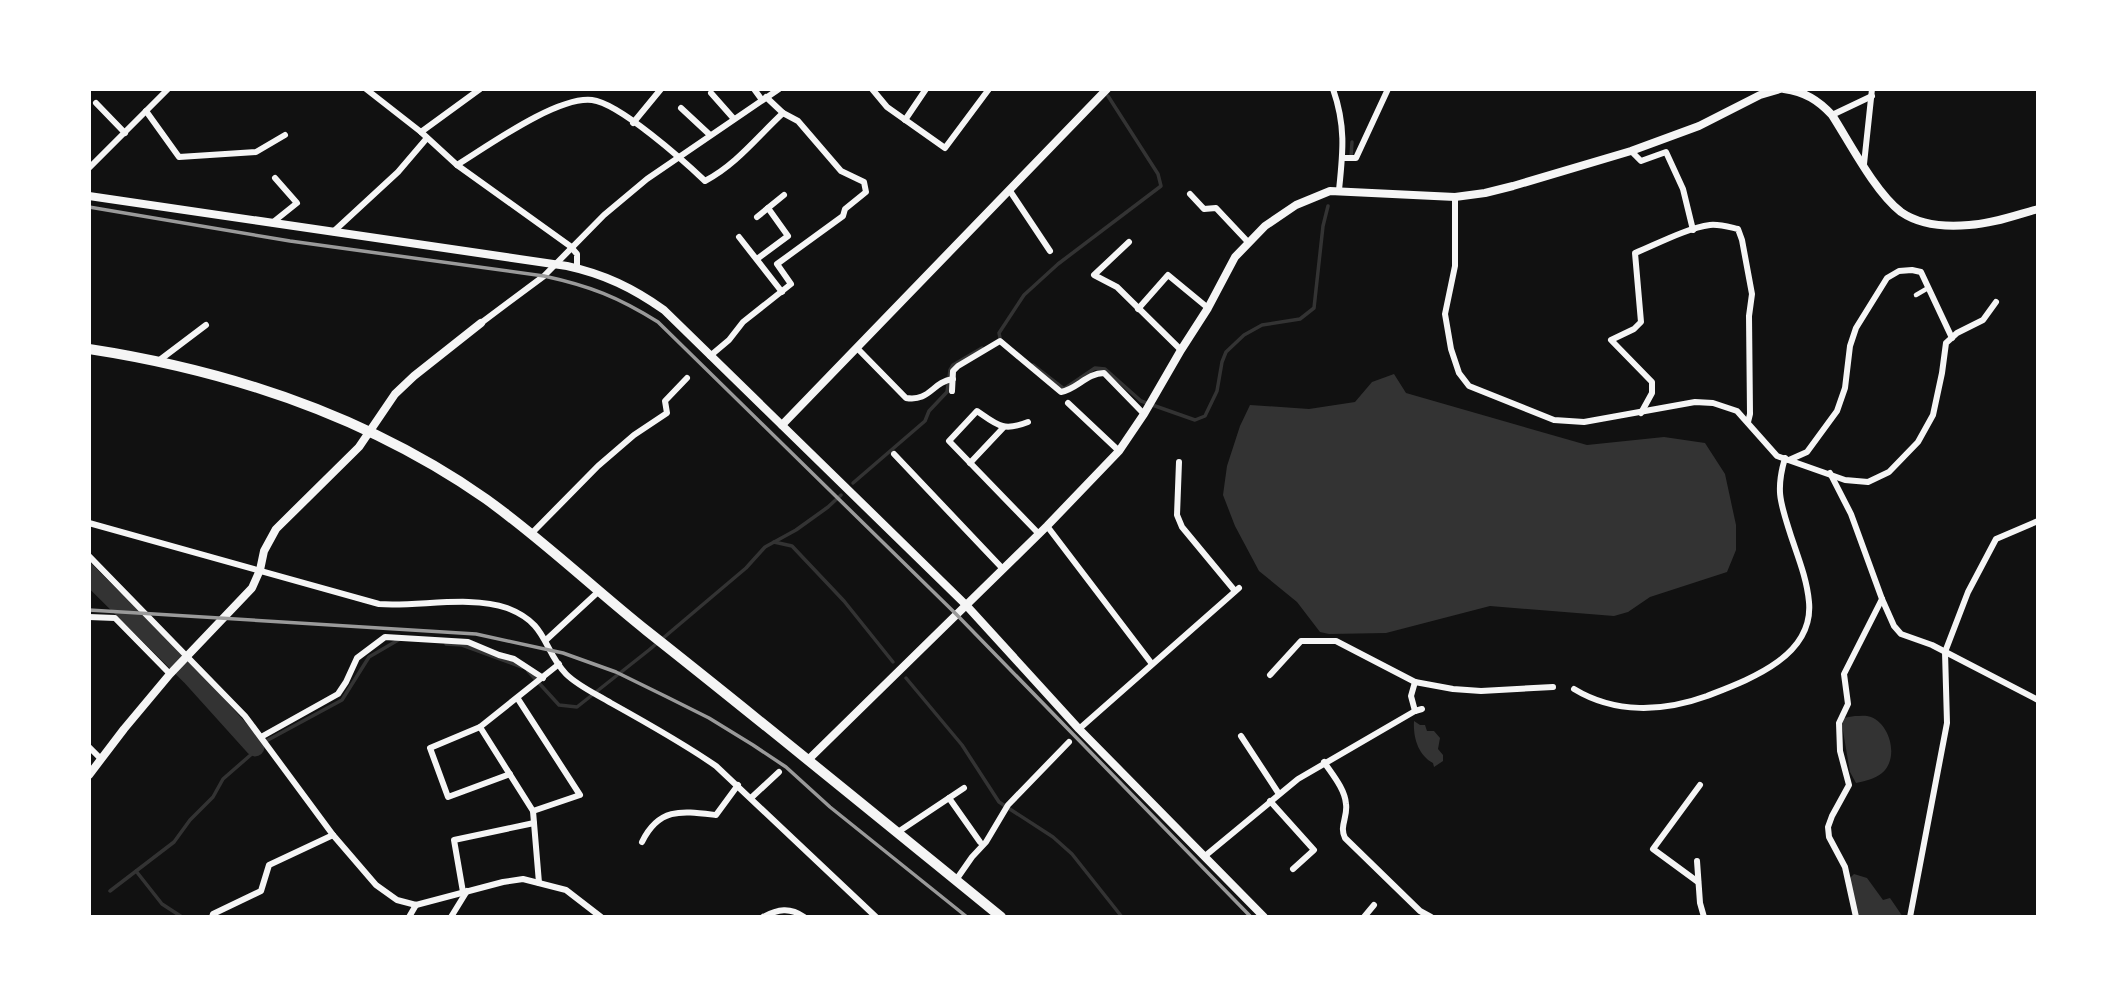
<svg xmlns="http://www.w3.org/2000/svg" width="2127" height="1006" viewBox="0 0 2127 1006" font-family="Karla,sans-serif">
	<style>
		.water { fill: #333 }
		.lines { fill: none; stroke-linecap: round; stroke-linejoin: round }
		.stream { stroke: #333; stroke-width: 3.5 }
		.river { stroke: #333; stroke-width: 19 }
		.pedestrian { stroke: #f5f5f5; stroke-width: 4.5 }
		.minor { stroke: #f5f5f5; stroke-width: 6 }
		.tertiary { stroke: #f5f5f5; stroke-width: 8 }
		.trunk { stroke: #f5f5f5; stroke-width: 10 }
		.rail { stroke: #9a9a9a; stroke-width: 3.5 }
	</style>
	<rect width="100%" height="100%" fill="#111"/>
	<g class="water">
		<path d="M1394 374 1406 393 1587 445 1664 437 1705 443 1725 474 1736 525V550L1727 572 1650 597 1628 612 1614 616 1490 606 1386 633 1329 634 1320 632 1297 602 1259 571 1235 526 1223 495 1227 466 1240 426 1250 405 1309 409 1355 402 1372 382Z"/>
		<path d="M89 561 142 616 127 621 89 584Z"/>
		<path d="M1855 716C1860 716 1866 715 1871 717 1891 725 1899 759 1882 773 1875 779 1865 781 1856 783L1850 772 1842 725 1843 718Z"/>
		<path d="M1414 721 1420 725H1425L1427 731H1434L1440 738 1438 749 1443 755V761L1434 767 1433 763C1418 755 1413 737 1414 721Z"/>
		<path d="M1854 874 1867 878 1883 900 1890 898 1903 917H1858L1850 878Z"/>
	</g>
	<g class="lines">
		<g class="stream">
			<path d="M1351 157 1352 142"/>
			<path d="M1000 338 999 333 1024 295 1058 264 1161 186 1158 174 1108 96"/>
			<path d="M1033 365 1064 389 1095 368 1105 369 1141 401 1195 420 1205 416 1217 391 1222 362 1226 352 1244 335 1262 325 1300 319 1314 308 1323 226 1328 206"/>
			<path d="M853 483 925 421 929 411 947 392 950 370 953 365 982 348"/>
			<path d="M774 542 792 546 844 601 893 662"/>
			<path d="M446 644 462 645 522 667"/>
			<path d="M528 671 559 705 577 707 649 650 746 568 765 547 796 530 828 507 841 495"/>
			<path d="M906 678 962 745 999 802 1053 837 1072 854 1122 917"/>
			<path d="M136 871 162 904 182 917"/>
			<path d="M110 891 174 842 190 820 213 797 223 779 254 752 255 747 342 700 369 657 400 639"/>
		</g>
		<path class="river" d="M89 575 191 676 255 747"/>
		<path class="pedestrian" d="M1916 295 1928 288"/>
		<g class="minor">
			<path d="M366 89 421 132 457 165 570 246 577 254V268"/>
			<path d="M754 89 762 100"/>
			<path d="M872 89 887 107 945 148 989 89"/>
			<path d="M1333 89C1346 126 1343 152 1339 190"/>
			<path d="M711 93 734 119"/>
			<path d="M96 103 125 133"/>
			<path d="M681 108 710 135"/>
			<path d="M146 111 179 157 256 152 285 135"/>
			<path d="M1832 115 1872 96"/>
			<path d="M905 120 926 89"/>
			<path d="M633 123 661 89"/>
			<path d="M421 132 480 89"/>
			<path d="M1631 151 1641 161 1666 152 1683 189 1693 230"/>
			<path d="M1342 158H1356L1388 89"/>
			<path d="M1864 164 1872 89"/>
			<path d="M457 165C488 146 557 96 592 100 619 103 684 161 705 181 737 164 757 137 783 113"/>
			<path d="M89 168 168 89"/>
			<path d="M1010 191 1050 251"/>
			<path d="M1190 194 1204 209 1216 208 1248 242"/>
			<path d="M1455 197V266L1445 314 1451 349 1459 373 1469 386 1554 420 1584 422 1695 402 1713 403 1737 411 1777 456 1845 480 1868 482 1889 472 1918 442 1933 415 1942 373 1946 343 1957 333 1983 320 1996 302"/>
			<path d="M757 217 784 195"/>
			<path d="M272 223 297 203 275 178"/>
			<path d="M333 232 398 172 427 138"/>
			<path d="M739 237 782 292"/>
			<path d="M1129 242 1094 275 1117 287 1181 350"/>
			<path d="M757 259 788 236 768 208"/>
			<path d="M1138 309 1168 275 1208 308"/>
			<path d="M481 323 544 276 604 215 647 179 779 89"/>
			<path d="M857 348 906 398C930 402 932 382 953 379"/>
			<path d="M710 356 729 340 743 322 791 284 777 264 843 216 845 209 866 192 864 182 841 171 798 121 783 113 766 97"/>
			<path d="M157 362 206 325"/>
			<path d="M952 391 953 371 958 366 1000 341 1061 392C1077 389 1087 373 1104 373L1144 414"/>
			<path d="M1068 403 1119 451"/>
			<path d="M1641 413 1652 393V382L1611 340 1634 329 1641 322 1635 253C1657 244 1687 228 1710 225 1719 224 1729 227 1738 229L1742 240 1752 294 1749 316 1750 414 1748 422"/>
			<path d="M1028 422C1003 432 997 425 977 411L949 441 1039 534"/>
			<path d="M894 454 1003 569"/>
			<path d="M1789 460 1807 452 1837 411 1845 388 1850 346 1856 328 1887 278 1899 271 1912 270 1921 272 1952 338"/>
			<path d="M1179 462 1177 515 1182 527 1235 591"/>
			<path d="M970 463 1003 428"/>
			<path d="M1830 473 1851 514 1882 599 1894 626 1901 634 1932 645 2038 700"/>
			<path d="M89 523 379 604C418 607 470 595 507 608 549 624 542 649 566 674 578 686 596 694 611 703 647 723 683 743 716 766L876 917"/>
			<path d="M1047 526 1152 664"/>
			<path d="M531 534 598 466 634 435 667 413 665 401 687 378"/>
			<path d="M89 556 245 716 333 835 376 885 397 900 416 905 503 882 523 879 566 890 601 917"/>
			<path d="M89 617 115 618 170 674"/>
			<path d="M546 640 598 592"/>
			<path d="M1270 675 1301 641H1336L1415 682 1453 689 1481 691 1553 687"/>
			<path d="M1574 689C1615 714 1663 712 1707 696 1748 680 1814 657 1809 602 1807 579 1798 557 1791 536 1781 504 1775 492 1785 458"/>
			<path d="M518 699 580 795 533 811"/>
			<path d="M1415 711 1411 696 1415 682"/>
			<path d="M480 727 533 811 539 883"/>
			<path d="M1079 729 1239 588"/>
			<path d="M1241 736 1279 794"/>
			<path d="M261 737 338 694 346 682 357 658 385 637 468 642 499 655 514 659 543 678"/>
			<path d="M89 747 101 759"/>
			<path d="M1324 762C1332 774 1345 789 1346 804 1348 817 1339 826 1345 838L1420 911 1431 917"/>
			<path d="M510 774 448 797 430 748 480 727 559 664"/>
			<path d="M751 798 779 772"/>
			<path d="M949 798 980 842"/>
			<path d="M1270 801 1314 850 1293 869"/>
			<path d="M898 832 964 788"/>
			<path d="M642 842C659 807 682 811 716 815L738 785"/>
			<path d="M1205 856 1298 779 1415 711 1422 709"/>
			<path d="M1697 861 1700 903 1704 917"/>
			<path d="M956 880 972 857 986 842 1008 805 1069 742"/>
			<path d="M1698 882 1653 849 1700 785"/>
			<path d="M463 892 454 840 534 823"/>
			<path d="M212 917 213 914 261 891 269 865 333 835"/>
			<path d="M409 917 416 905"/>
			<path d="M451 917 467 891"/>
			<path d="M763 917C778 909 790 907 804 917"/>
			<path d="M1364 917 1374 905"/>
			<path d="M1856 917 1845 867 1829 837 1828 827 1832 816 1849 785 1840 751 1839 723 1848 704 1844 674 1882 599"/>
			<path d="M1910 917 1947 723 1945 652 1968 592 1996 539 2038 521"/>
		</g>
		<g class="tertiary">
			<path d="M1784 89C1805 92 1818 100 1832 115 1850 143 1875 192 1901 212 1920 225 1947 227 1969 225 1992 224 2016 215 2038 209"/>
			<path d="M89 196 567 266C604 274 633 288 664 310L966 605 1079 729 1264 917"/>
			<path d="M782 425 1107 89"/>
			<path d="M809 759 1047 526 1119 451 1144 414 1181 350 1208 308 1235 257 1265 226 1296 205 1330 191 1455 197 1485 193 1513 186 1631 151 1699 126 1760 95 1780 89"/>
			<path d="M89 775 124 729 170 674 252 588 260 570 264 551 276 529 359 447 395 394 414 376 481 323"/>
		</g>
		<path class="trunk" d="M89 349C232 371 367 416 486 499 542 539 593 588 647 631 766 725 883 821 1001 917"/>
		<g class="rail">
			<path d="M89 207 290 241 544 276C590 286 618 297 658 322L956 614 1251 917"/>
			<path d="M89 610 476 634 563 653 616 672 667 697 709 718 753 745 786 767 830 807 967 917"/>
		</g>
	</g>
	<rect width="2127" height="1006" fill="none" stroke="#ffffff" stroke-width="182"/>
</svg>
